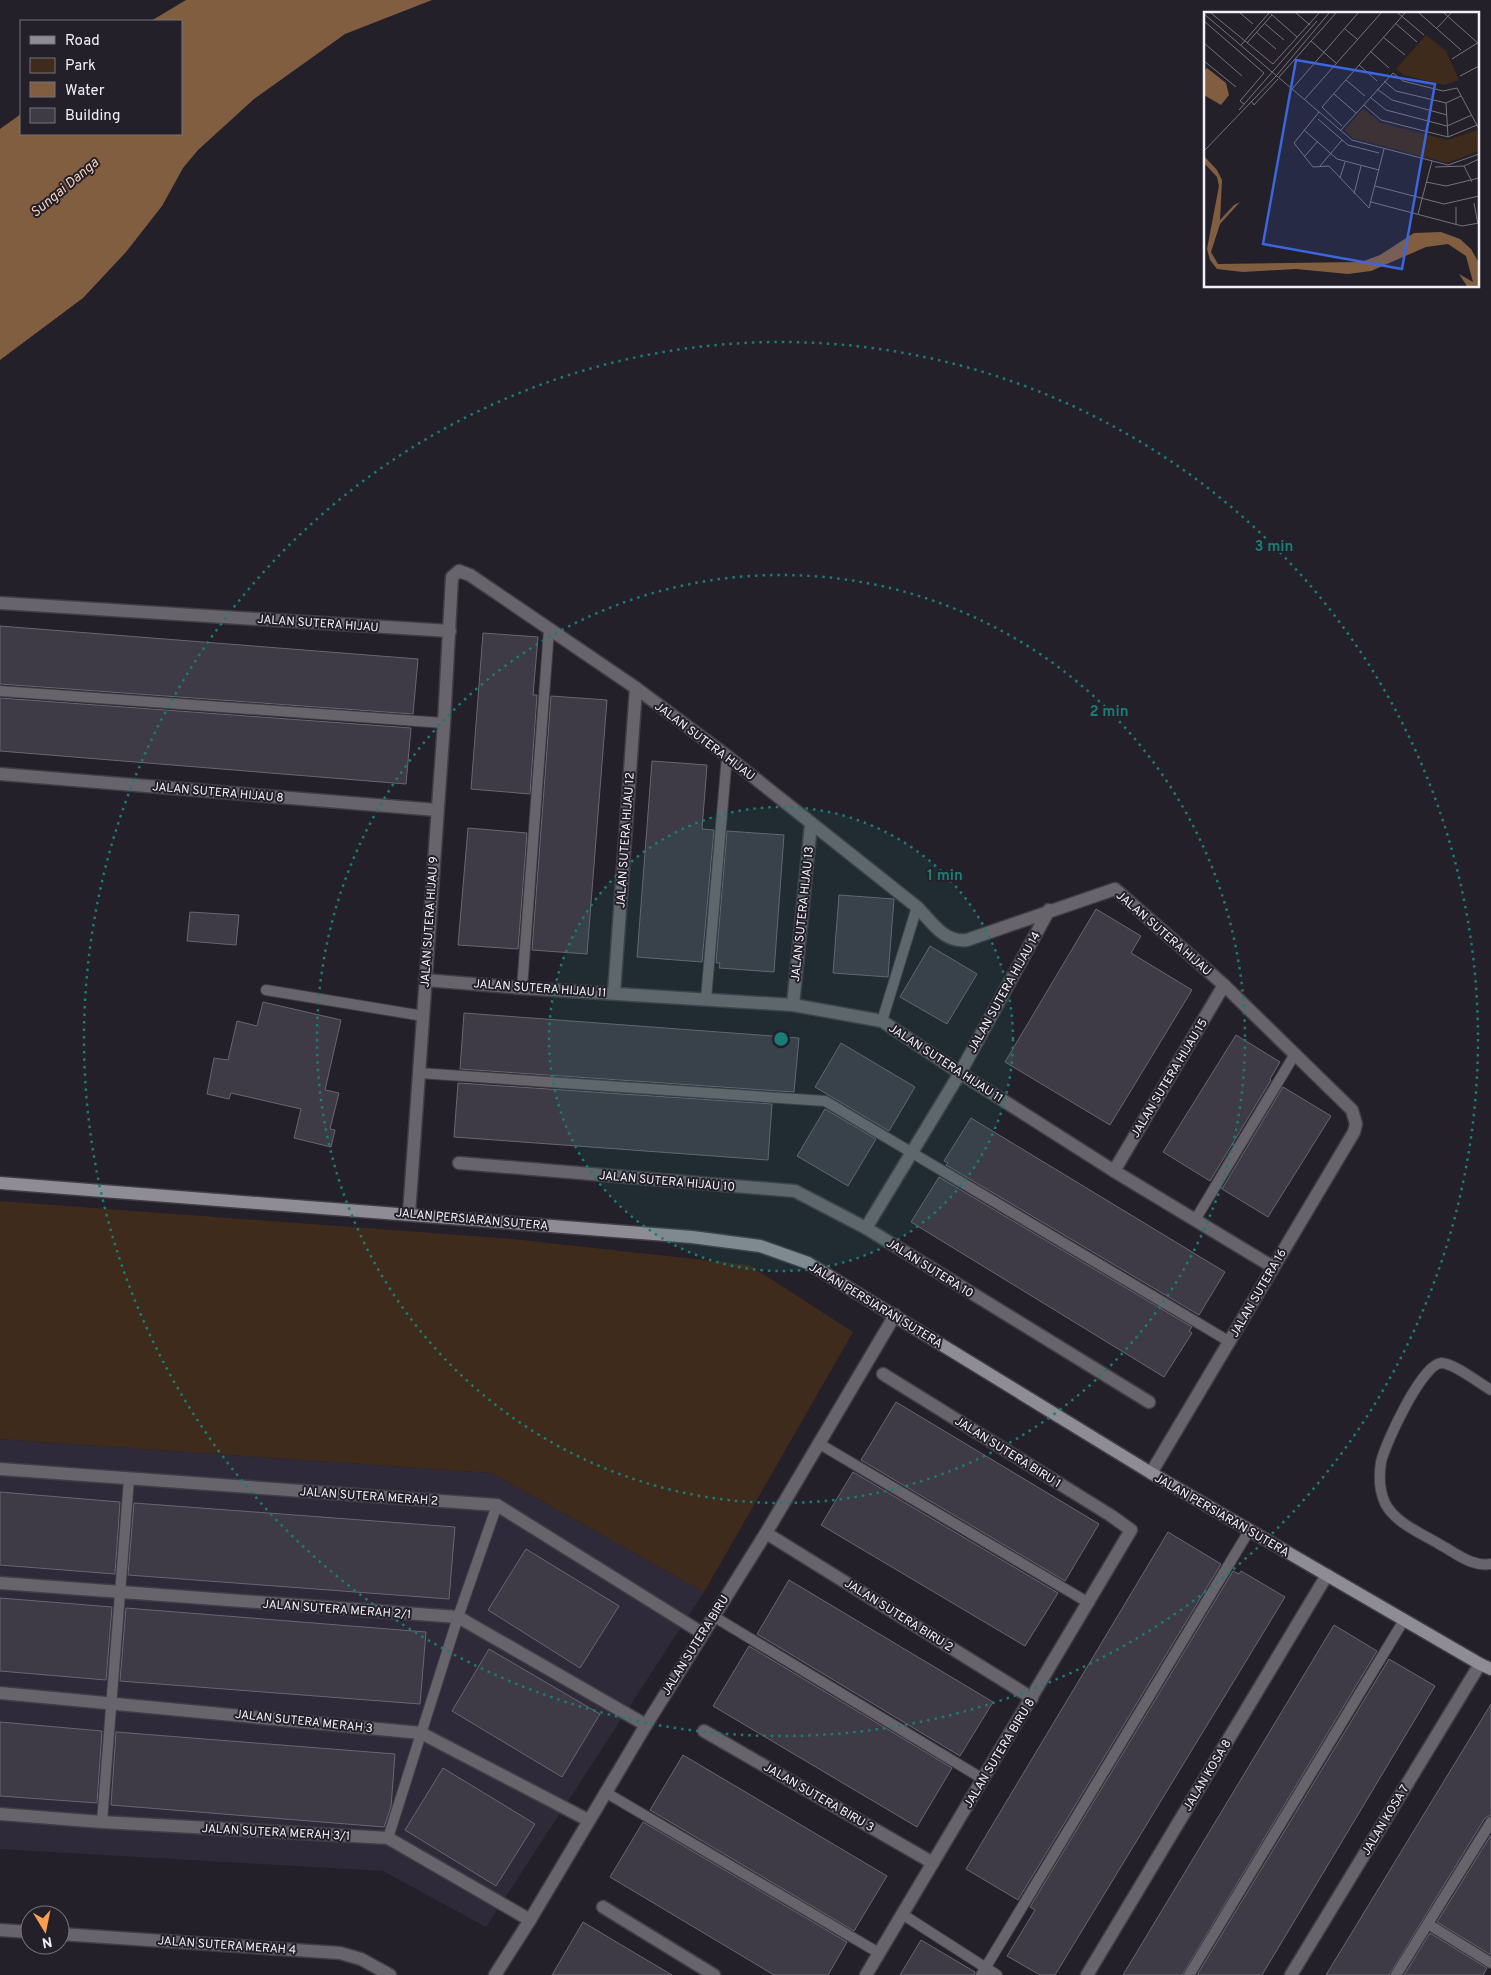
<svg xmlns="http://www.w3.org/2000/svg" width="1491" height="1975" viewBox="0 0 1491 1975" font-family="Overpass,sans-serif">
	<style>
		.built { fill: #2f2a39 }
		.green { fill: #3e2b1b }
		.water { fill: #825e41 }
		.building { fill: #3e3b46; stroke: #696672 }
		.lines { fill: none; stroke-linecap: round; stroke-linejoin: round }
		.lane-casing { stroke: #403d47; stroke-width: 12 }
		.street-casing { stroke: #403d47; stroke-width: 15 }
		.secondary-casing { stroke: #403d47; stroke-width: 15 }
		.lane { stroke: #67656b; stroke-width: 10 }
		.street { stroke: #67656b; stroke-width: 12 }
		.secondary { stroke: #8e8c94; stroke-width: 12 }
		.ring { fill: none; stroke: #1a7c75; stroke-width: 2.5; stroke-dasharray: 2.5 5 }
		.labels { text-anchor: middle; stroke-width: 4; stroke-linejoin: round; paint-order: stroke }
		.street-label { font-size: 12px; fill: #f2f0f7; stroke: #23202a }
		.water-label { font-size: 14px; font-style: italic; fill: #f7d1b5; stroke: #23202a }
		.inset-road { fill: none; stroke: #76737c; stroke-width: 1 }
		.view { fill: #3d66dd; fill-opacity: 0.15; stroke: #3d66dd; stroke-width: 2.5 }
		.inset-edge { fill: none; stroke: #f2f0f7; stroke-width: 2.5 }
		.centre { fill: #1a7c75; stroke: #23202a; stroke-width: 2.5 }
		.ring-label { font-size: 15px; text-anchor: middle; font-weight: bold; fill: #1a7c75; stroke: #23202a; stroke-width: 4; stroke-linejoin: round; paint-order: stroke }
	</style>
	<rect width="100%" height="100%" fill="#23202a"/>
	<path class="built" d="M0 1439 492 1473 704 1592 486 1927 383 1871 0 1849Z"/>
	<path class="green" d="M0 1201 513 1239 749 1265 853 1332 704 1592 492 1473 0 1439Z"/>
	<path class="water" d="M186 0H432L345 34 254 99 198 150 183 168 162 206 126 252 83 298 0 360V129L21 114V134H181V21H151Z"/>
	<g class="building">
		<path d="M0 626 418 659 413 714 0 684Z"/>
		<path d="M483 633 538 637 533 695H537L530 794 471 789Z"/>
		<path d="M551 696 607 700 587 954 532 950Z"/>
		<path d="M0 698 411 728 406 784 0 751Z"/>
		<path d="M652 761 707 765 702 829 714 830 702 962 637 957Z"/>
		<path d="M468 828 527 833 518 949 458 945Z"/>
		<path d="M727 831 784 835 774 972 719 968 720 963H716Z"/>
		<path d="M839 895 894 899 888 977 833 973Z"/>
		<path d="M1096 909 1141 936 1131 953 1192 990 1110 1125 1005 1062Z"/>
		<path d="M190 912 239 915 236 945 187 941Z"/>
		<path d="M930 946 977 974 947 1024 900 997Z"/>
		<path d="M263 1002 341 1020 325 1090 339 1093 330 1129 335 1130 331 1147 294 1138 301 1109 231 1093 229 1099 207 1094 214 1058 228 1060 237 1021 257 1026Z"/>
		<path d="M464 1013 799 1038 794 1092 460 1069Z"/>
		<path d="M1236 1035 1280 1062 1270 1079 1271 1080 1210 1181 1163 1152Z"/>
		<path d="M841 1043 915 1087 889 1131 815 1087Z"/>
		<path d="M458 1083 772 1104 768 1160 454 1137Z"/>
		<path d="M1283 1087 1331 1116 1268 1217 1222 1189Z"/>
		<path d="M825 1109 876 1139 848 1186 797 1156Z"/>
		<path d="M971 1118 1225 1272 1199 1315 946 1165 948 1163 944 1161Z"/>
		<path d="M939 1177 1192 1327 1189 1331 1192 1333 1164 1377 911 1222Z"/>
		<path d="M896 1402 1099 1524 1065 1581 861 1460Z"/>
		<path d="M853 1472 1058 1593 1025 1646 821 1525Z"/>
		<path d="M0 1492 120 1502 115 1574 0 1565Z"/>
		<path d="M134 1503 455 1527 449 1599 128 1575Z"/>
		<path d="M1168 1532 1221 1564 1018 1900 966 1869Z"/>
		<path d="M526 1549 619 1606 580 1668 488 1610Z"/>
		<path d="M1233 1571 1239 1574 1241 1571 1285 1597 1055 1975H1040L1007 1956 1035 1910 1030 1907Z"/>
		<path d="M789 1580 993 1702 960 1756 757 1634Z"/>
		<path d="M0 1598 112 1607 106 1680 0 1671Z"/>
		<path d="M126 1608 426 1632 420 1704 120 1681Z"/>
		<path d="M1334 1625 1377 1651 1182 1975H1123Z"/>
		<path d="M749 1646 952 1768 917 1827 713 1706Z"/>
		<path d="M489 1649 600 1714 562 1777 452 1711Z"/>
		<path d="M1389 1659 1435 1686 1262 1975H1197Z"/>
		<path d="M1491 1704V1815L1485 1818 1389 1975H1326Z"/>
		<path d="M0 1722 102 1731 97 1803 0 1796Z"/>
		<path d="M116 1732 395 1754 391 1807 384 1827 111 1805Z"/>
		<path d="M683 1755 887 1876 854 1931 650 1810Z"/>
		<path d="M443 1768 535 1824 496 1886 405 1830Z"/>
		<path d="M643 1822 847 1942 828 1975H774L610 1877Z"/>
		<path d="M1491 1835V1955L1437 1922Z"/>
		<path d="M583 1922 618 1943 672 1975H552Z"/>
		<path d="M1430 1933 1487 1968 1483 1975H1404Z"/>
		<path d="M921 1940 975 1972 974 1975H900Z"/>
	</g>
	<g class="lines">
		<defs>
			<g id="lane">
				<path d="M0 691 444 723"/>
				<path d="M522 988 549 630"/>
				<path d="M266 990 423 1016"/>
				<path d="M706 999 727 756"/>
				<path d="M882 1021 917 907"/>
				<path d="M419 1073 825 1101 1230 1342"/>
				<path d="M1195 1220 1295 1054"/>
				<path d="M1491 1390C1479 1383 1454 1363 1441 1363 1422 1364 1385 1444 1381 1462 1379 1475 1379 1490 1385 1503 1395 1523 1421 1533 1439 1544 1456 1553 1471 1567 1491 1564"/>
				<path d="M818 1443 1089 1603"/>
				<path d="M713 1616 983 1779"/>
				<path d="M605 1792 879 1953"/>
				<path d="M102 1822 129 1479"/>
				<path d="M388 1838 458 1617 497 1505"/>
				<path d="M902 1914 997 1975"/>
				<path d="M1428 1924 1491 1963"/>
				<path d="M981 1975 1249 1531"/>
				<path d="M1189 1975 1404 1620"/>
				<path d="M1396 1975 1491 1822"/>
			</g>
			<g id="street">
				<path d="M0 603 450 631"/>
				<path d="M0 774 437 810"/>
				<path d="M425 980 522 988 793 1005 882 1021 960 1073 1114 1171 1273 1267"/>
				<path d="M614 993 636 688"/>
				<path d="M793 1005 811 824"/>
				<path d="M459 1163 795 1191 866 1228 1149 1402"/>
				<path d="M1114 1171 1224 985"/>
				<path d="M409 1214 444 723 452 577 459 571 470 575 636 688 727 756 917 907C932 922 944 943 967 940L1115 889 1224 985 1352 1110 1356 1124 1354 1132 1151 1473"/>
				<path d="M866 1228 960 1073 1049 910"/>
				<path d="M0 1469 497 1505 702 1633"/>
				<path d="M766 1533 1032 1698"/>
				<path d="M0 1583 458 1617 646 1725"/>
				<path d="M0 1693 421 1733 588 1820"/>
				<path d="M704 1731 933 1863"/>
				<path d="M0 1814 102 1822 388 1838 530 1920"/>
				<path d="M603 1907 714 1975"/>
				<path d="M0 1930 30 1932"/>
				<path d="M60 1934 340 1953 361 1959 390 1975"/>
				<path d="M495 1975 530 1920 646 1725 766 1533 895 1315"/>
				<path d="M866 1975 1131 1530 1110 1515 883 1374"/>
				<path d="M1087 1975 1327 1575"/>
				<path d="M1291 1975 1480 1664"/>
			</g>
			<path id="secondary" d="M0 1183 692 1237 760 1246 808 1263 1151 1473 1480 1664 1491 1669"/>
		</defs>
		<use href="#lane" class="lane-casing"/>
		<use href="#street" class="street-casing"/>
		<use href="#secondary" class="secondary-casing"/>
		<use href="#lane" class="lane"/>
		<use href="#street" class="street"/>
		<use href="#secondary" class="secondary"/>
	</g>
	<circle cx="781" cy="1039" r="232" fill="#1a7c75" fill-opacity=".12"/>
	<g class="ring">
		<circle cx="781" cy="1039" r="232"/>
		<circle cx="781" cy="1039" r="464"/>
		<circle cx="781" cy="1039" r="697"/>
	</g>
	<g class="labels">
		<g class="street-label">
			<text transform="translate(318 623) rotate(4)" y="4">JALAN SUTERA HIJAU</text>
			<text transform="translate(705 741) rotate(37)" y="4">JALAN SUTERA HIJAU</text>
			<text transform="translate(218 792) rotate(5)" y="4">JALAN SUTERA HIJAU 8</text>
			<text transform="translate(625 840) rotate(-86)" y="4">JALAN SUTERA HIJAU 12</text>
			<text transform="translate(802 914) rotate(-84)" y="4">JALAN SUTERA HIJAU 13</text>
			<text transform="translate(429 922) rotate(-86)" y="4">JALAN SUTERA HIJAU 9</text>
			<text transform="translate(1164 933) rotate(41)" y="4">JALAN SUTERA HIJAU</text>
			<text transform="translate(540 988) rotate(4)" y="4">JALAN SUTERA HIJAU 11</text>
			<text transform="translate(1004 992) rotate(-61)" y="4">JALAN SUTERA HIJAU 14</text>
			<text transform="translate(946 1063) rotate(33)" y="4">JALAN SUTERA HIJAU 11</text>
			<text transform="translate(1169 1078) rotate(-59)" y="4">JALAN SUTERA HIJAU 15</text>
			<text transform="translate(667 1181) rotate(5)" y="4">JALAN SUTERA HIJAU 10</text>
			<text transform="translate(472 1219) rotate(5)" y="4">JALAN PERSIARAN SUTERA</text>
			<text transform="translate(930 1268) rotate(32)" y="4">JALAN SUTERA 10</text>
			<text transform="translate(1258 1293) rotate(-60)" y="4">JALAN SUTERA 16</text>
			<text transform="translate(876 1305) rotate(31)" y="4">JALAN PERSIARAN SUTERA</text>
			<text transform="translate(1008 1452) rotate(32)" y="4">JALAN SUTERA BIRU 1</text>
			<text transform="translate(369 1496) rotate(4)" y="4">JALAN SUTERA MERAH 2</text>
			<text transform="translate(1222 1515) rotate(30)" y="4">JALAN PERSIARAN SUTERA</text>
			<text transform="translate(337 1609) rotate(4)" y="4">JALAN SUTERA MERAH 2/1</text>
			<text transform="translate(899 1615) rotate(32)" y="4">JALAN SUTERA BIRU 2</text>
			<text transform="translate(695 1645) rotate(-58)" y="4">JALAN SUTERA BIRU</text>
			<text transform="translate(304 1721) rotate(6)" y="4">JALAN SUTERA MERAH 3</text>
			<text transform="translate(999 1753) rotate(-59)" y="4">JALAN SUTERA BIRU 8</text>
			<text transform="translate(1207 1775) rotate(-59)" y="4">JALAN KOSA 8</text>
			<text transform="translate(819 1797) rotate(30)" y="4">JALAN SUTERA BIRU 3</text>
			<text transform="translate(1385 1820) rotate(-59)" y="4">JALAN KOSA 7</text>
			<text transform="translate(276 1832) rotate(3)" y="4">JALAN SUTERA MERAH 3/1</text>
			<text transform="translate(227 1945) rotate(4)" y="4">JALAN SUTERA MERAH 4</text>
		</g>
		<g class="water-label">
			<text transform="translate(64 187) rotate(-40)" y="5">Sungai Danga</text>
		</g>
	</g>
	<g transform="translate(1204 12)">
		<rect width="275" height="275" fill="#23202a"/>
		<path d="M222 23 242 39 255 68 240 73 200 63 192 57ZM159 97 177 111 244 128 273 118 275 139 243 151 149 126 141 118Z" fill="#3e2b1b"/>
		<path d="M3 56 22 71 25 83 17 93 0 83V59ZM0 144 13 158 18 168 16 208 30 193 36 190 16 212 7 240 14 252 157 250 176 243 210 221 237 220 256 227 267 237 275 251V274H263L255 262 269 270 262 244 244 232 222 235 167 259 144 262 92 257 39 260 13 257 6 248 3 237 15 174 13 165 0 151Z" fill="#825e41"/>
		<path class="inset-road" d="M7 1 69 52 115 1M36 1 49 12M92 1 106 13M194 1 220 23M215 1 257 38M240 1 275 32M0 2 148 128 244 153 275 142M67 2 93 25M0 9 60 61 36 89 40 92M60 11 80 28M191 11 213 30M233 16 247 1M141 17 153 27M52 20 72 37M179 25 201 43M107 29 132 51M0 31 38 64M43 31 68 3M37 33 65 1M166 39 185 56M248 47 275 30M0 49 32 75M155 53 173 69M256 64 275 54M75 65 132 1M142 68 161 84M180 69 192 79 242 91 257 84M88 77 154 1M173 77 188 88 243 103M130 82 152 101M166 85 182 98 243 114 268 103M100 88 177 1M48 90 50 93 74 67M242 91 244 125M160 93 177 108 244 125 273 113M35 98 113 9M115 100 90 131 109 155 125 154 165 196 180 137M114 107 144 133 175 141M138 114 118 95 201 1M100 118 133 147 175 158M136 119 189 61 199 69 239 79 253 76 275 117M0 139 73 63 125 1M100 145 114 129M116 154 138 128M260 154 275 147M231 155 260 154 268 170M136 166 141 150M222 170 242 174 275 166M171 174 240 192 275 184M150 182 157 154M167 190 258 214 275 211M270 191 274 212M252 195V212M214 202 228 149"/>
		<path class="view" d="M92 48 231 72 198 257 59 232Z"/>
		<rect width="275" height="275" class="inset-edge"/>
	</g>
	<circle cx="781" cy="1039" r="8" class="centre"/>
	<g class="ring-label">
		<text x="1274" y="551">3 min</text>
		<text x="1109" y="716">2 min</text>
		<text x="945" y="880">1 min</text>
	</g>
	<rect x="20" y="20" width="162" height="115" fill="#23202a" stroke="#76737c"/>
	<rect x="30" y="36" width="25" height="8" fill="#8e8c94" stroke="#76737c"/>
	<text x="65" y="45" font-size="15" fill="#f2f0f7">Road</text>
	<rect x="30" y="58" width="25" height="15" fill="#3e2b1b" stroke="#76737c"/>
	<text x="65" y="70" font-size="15" fill="#f2f0f7">Park</text>
	<rect x="30" y="82" width="25" height="15" fill="#825e41" stroke="#76737c"/>
	<text x="65" y="95" font-size="15" fill="#f2f0f7">Water</text>
	<rect x="30" y="108" width="25" height="15" fill="#3e3b46" stroke="#76737c"/>
	<text x="65" y="120" font-size="15" fill="#f2f0f7">Building</text>
	<g transform="translate(45 1930) rotate(170)"><circle r="24" fill="#23202a" stroke="#76737c"/>
	<path d="M0-4L9 19L0 12L-9 19Z" fill="#fa9f4f"/>
	<text y="-8" font-size="14" font-weight="bold" text-anchor="middle" fill="#f2f0f7">N</text>
	</g>
</svg>
